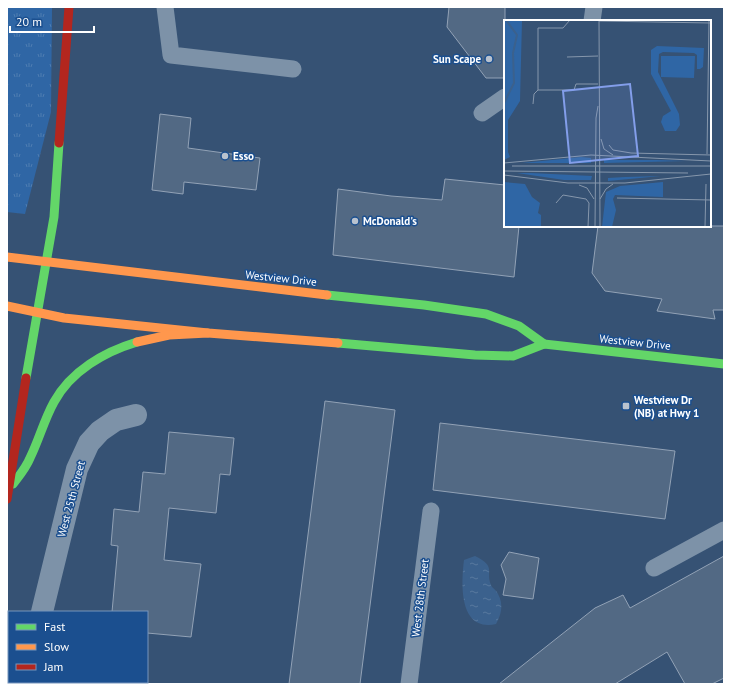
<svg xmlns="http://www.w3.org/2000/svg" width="731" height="691" viewBox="0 0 731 691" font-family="'PT Sans',sans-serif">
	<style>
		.grass { fill: url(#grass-tufts) }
		.water { fill: url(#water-ripples) }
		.building { fill: #526984; stroke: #92a2b6 }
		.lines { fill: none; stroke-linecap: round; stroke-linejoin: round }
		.lane { stroke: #7d92a8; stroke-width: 17 }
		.street { stroke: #7d92a8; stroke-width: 22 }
		.fast { stroke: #63d668; stroke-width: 9 }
		.slow { stroke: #ff974d; stroke-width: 9 }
		.jam { stroke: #b3261e; stroke-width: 9 }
		.poi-dot { fill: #b9c2ce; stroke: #1b4f8f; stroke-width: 1.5 }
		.labels { text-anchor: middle; stroke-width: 3; stroke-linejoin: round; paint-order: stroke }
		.poi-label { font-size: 11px; font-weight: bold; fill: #fff; stroke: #1b4f8f; text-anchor: start }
		.street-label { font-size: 11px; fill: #fff; stroke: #1b4f8f }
		.inset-river { fill: none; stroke: #3b618d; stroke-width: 2 }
		.inset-road { fill: none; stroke: #8697ac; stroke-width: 1 }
		.view { fill: #839eea; fill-opacity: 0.15; stroke: #839eea; stroke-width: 2 }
		.inset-edge { fill: none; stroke: #fff; stroke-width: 2 }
	</style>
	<defs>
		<pattern id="grass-tufts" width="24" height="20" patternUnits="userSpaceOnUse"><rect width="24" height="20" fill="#2f66a5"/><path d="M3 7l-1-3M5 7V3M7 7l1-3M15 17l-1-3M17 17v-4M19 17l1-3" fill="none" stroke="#4e7db2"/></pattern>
		<pattern id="water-ripples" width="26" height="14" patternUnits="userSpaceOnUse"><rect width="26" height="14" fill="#3b618d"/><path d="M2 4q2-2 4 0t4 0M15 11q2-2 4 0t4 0" fill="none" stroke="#58799e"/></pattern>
	</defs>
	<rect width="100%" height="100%" fill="#365274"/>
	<path class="grass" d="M7 7H52L51 112 25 214 7 212Z"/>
	<path class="water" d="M475 556C498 567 484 572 492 587 494 589 497 591 498 594 504 605 501 615 496 624 459 632 461 585 464 560Z"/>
	<g class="building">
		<path d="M449 7H505V78H486L447 27Z"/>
		<path d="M160 114 191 118 188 148 260 158 256 190 184 182 183 194 152 190Z"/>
		<path d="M445 179 505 185V226H519L514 277 333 255 338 189 391 196 442 200Z"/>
		<path d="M598 226H724V310H713L715 319 657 311 662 299 605 291 592 273Z"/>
		<path d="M325 401 395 410 360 684H289Z"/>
		<path d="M440 423 675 451 665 519 433 490Z"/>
		<path d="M169 432 234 438 230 475 220 474 216 513 169 508 164 560 201 564 191 637 147 633V612H112L118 546 111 545 114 509 139 512 143 472 165 474Z"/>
		<path d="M509 552 539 558 533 599 503 595 506 579 501 565Z"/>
		<path d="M724 556V678L712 684H685L667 652 615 684H499L595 608 623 595 630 608Z"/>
	</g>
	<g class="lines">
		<g class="lane">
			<path d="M165 7 171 55 293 69"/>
			<path d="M592 21 594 7"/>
			<path d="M482 113 505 97"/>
			<path d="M654 568 724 530"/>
			<path d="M409 684 431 511"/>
		</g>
		<g class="street">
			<path d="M42 612 77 469 89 443 100 431 116 420 136 415"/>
			<path d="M30 684 31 682"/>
		</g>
		<g class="fast">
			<path d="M327 295 424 305 486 314 519 326 544 344"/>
			<path d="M338 343 475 355 513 356 544 344 724 364"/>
			<path d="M26 378 54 217 59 143"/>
			<path d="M13 484C19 476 26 468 30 458 39 440 44 420 54 402 71 371 104 352 137 342"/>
		</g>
		<g class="slow">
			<path d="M7 257 327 295"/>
			<path d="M7 306 64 318 208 333 338 343"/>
			<path d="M137 342 169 335 208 333"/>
		</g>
		<g class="jam">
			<path d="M59 143 69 7"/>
			<path d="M7 499 26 378"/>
		</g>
	</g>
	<g class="poi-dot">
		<circle cx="489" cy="59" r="4"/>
		<circle cx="225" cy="156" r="4"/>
		<circle cx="355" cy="221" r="4"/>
		<rect x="622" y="402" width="8" height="8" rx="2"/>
	</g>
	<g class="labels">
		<g class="poi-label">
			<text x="481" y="63" text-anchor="end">Sun Scape</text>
			<text x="233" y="160">Esso</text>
			<text x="363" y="225">McDonald's</text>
			<text x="634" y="404">Westview Dr<tspan x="634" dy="13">(NB) at Hwy 1</tspan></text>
		</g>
		<g class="street-label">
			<text transform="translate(281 278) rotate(6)" y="4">Westview Drive</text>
			<text transform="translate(635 342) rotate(6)" y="4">Westview Drive</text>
			<text transform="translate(71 499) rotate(-75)" y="4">West 25th Street</text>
			<text transform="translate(420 598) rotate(-83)" y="4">West 28th Street</text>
		</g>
	</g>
	<g transform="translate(504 20)">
		<rect width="207" height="207" fill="#365274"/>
		<path d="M77 137 87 138V143H18ZM100 140H153L182 141 100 143ZM13 153H27L88 156 87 160H60ZM157 156 104 161V158L121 157ZM159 162V177L111 175 109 179 112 190 108 207H98L102 172 116 166Z" fill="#2f66a5"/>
		<path d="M0 0H18L16 81 4 100V132L6 137 0 140ZM153 26 200 28 199 47 196 49H193V35L190 33 159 32 155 34 154 52 175 94 176 105 172 111H161L157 102 159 96 167 91 147 54V30Z" fill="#2f66a5"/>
		<path d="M0 0H3L1 128H0ZM0 162 21 164 28 177 36 183 34 193 37 195V207H0Z" fill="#2f66a5"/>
		<path d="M157 36H191L190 58 157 57Z" fill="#2f66a5"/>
		<path class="inset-river" d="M0 83 10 63 9 33 13 15 2 0"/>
		<path class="inset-road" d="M66 0 59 8H34V70H70L72 64H94M95 0 96 207M95 1 207 3M63 37 94 36M29 84 30 74 34 70M97 119 100 129 109 135M105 125 109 130 127 133 207 135M203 134 205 0M0 143 87 135 207 141M8 146H207M0 151 184 153M0 155 64 163H121L207 154M75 165 83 168 90 179M113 178 207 180M96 179 102 169 109 164M52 183 59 175 82 179 85 183 84 207M91 207 92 98 94 86M201 207 202 164"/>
		<path class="view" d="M126 64 134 136 66 143 59 71Z"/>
		<rect width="207" height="207" class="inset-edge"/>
	</g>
	<rect width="731" height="691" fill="none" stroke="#ffffff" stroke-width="16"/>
	<rect x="8" y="611" width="140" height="72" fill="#1b4f8f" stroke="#7695bc"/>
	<rect x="16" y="624" width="20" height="6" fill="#63d668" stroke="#7695bc"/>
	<text x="44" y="631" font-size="12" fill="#ffffff">Fast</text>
	<rect x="16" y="644" width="20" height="6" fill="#ff974d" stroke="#7695bc"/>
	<text x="44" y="651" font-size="12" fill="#ffffff">Slow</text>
	<rect x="16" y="664" width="20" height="6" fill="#b3261e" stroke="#7695bc"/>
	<text x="44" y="671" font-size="12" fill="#ffffff">Jam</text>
	<path d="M10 26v6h84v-6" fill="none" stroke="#ffffff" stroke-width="2"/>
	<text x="16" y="26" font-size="12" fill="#ffffff" stroke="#1b4f8f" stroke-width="3" paint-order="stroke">20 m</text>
</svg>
